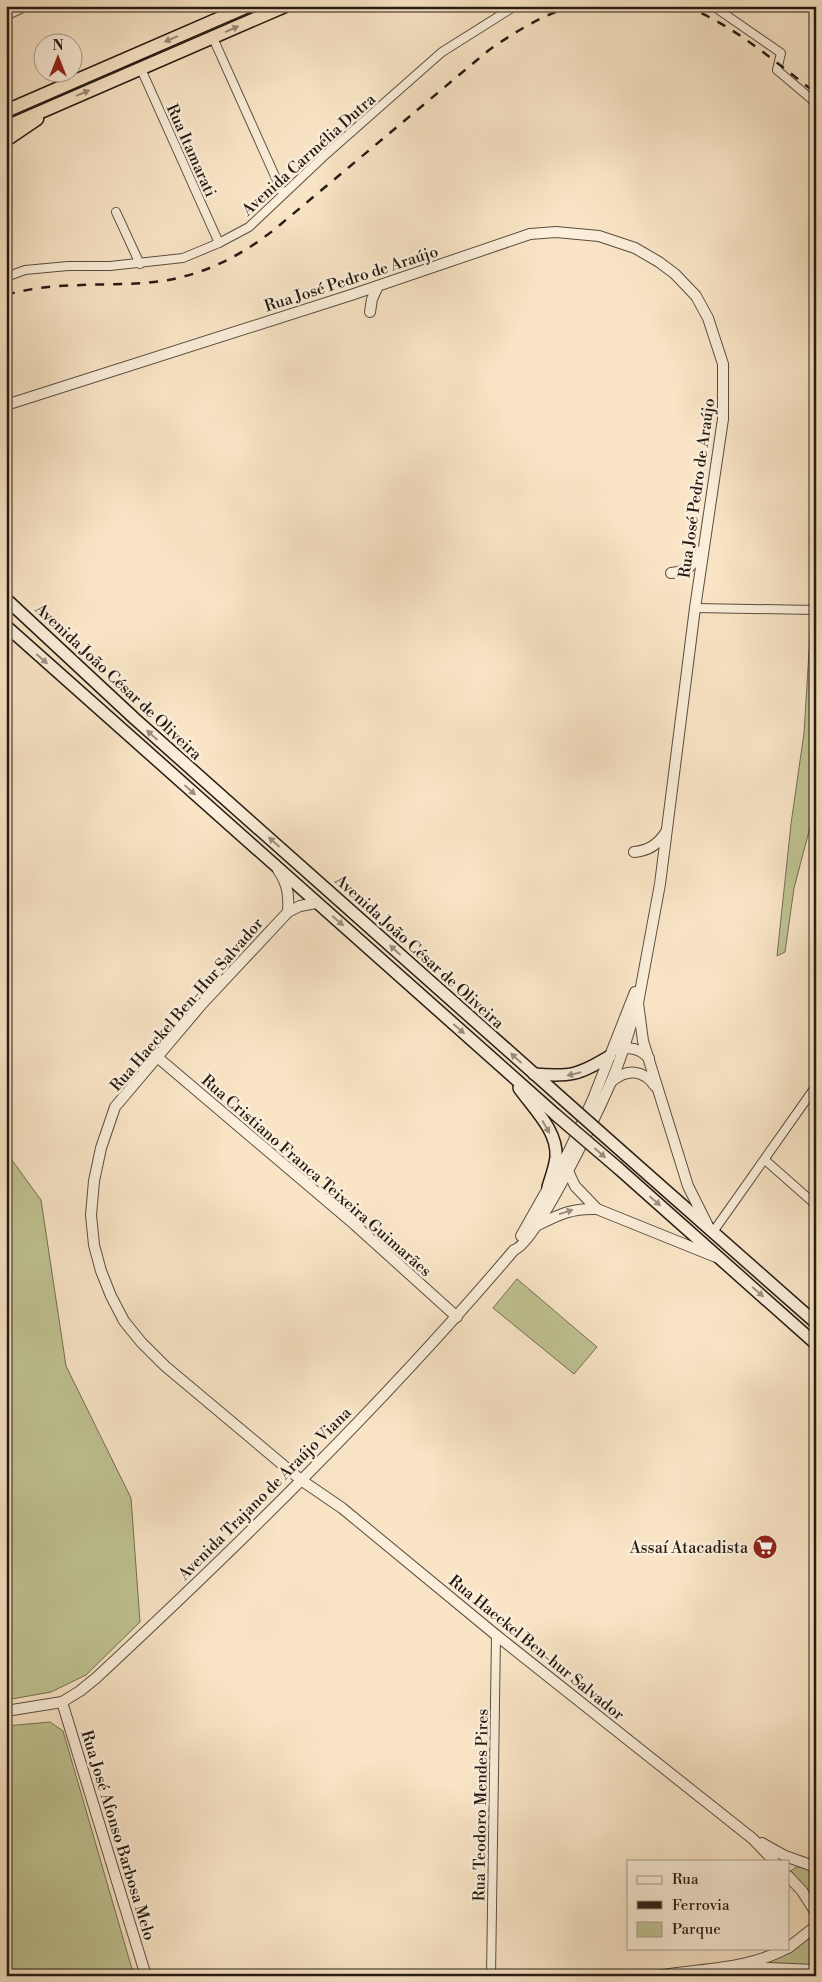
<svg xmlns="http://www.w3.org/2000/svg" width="822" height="1982" viewBox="0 0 822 1982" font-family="'Libre Bodoni',serif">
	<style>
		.green { fill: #c0c393; stroke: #726f54 }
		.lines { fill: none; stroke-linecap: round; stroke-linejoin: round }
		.minor-casing { stroke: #5a4e40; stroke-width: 10 }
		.tertiary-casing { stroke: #5a4e40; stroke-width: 12 }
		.secondary-casing { stroke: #251b14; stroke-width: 14 }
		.trunk-casing { stroke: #251b14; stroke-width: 15 }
		.minor { stroke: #fbeeda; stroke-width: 8 }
		.tertiary { stroke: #fbeeda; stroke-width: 10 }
		.secondary { stroke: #fbeeda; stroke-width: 11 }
		.trunk { stroke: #f9e5c6; stroke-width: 12 }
		.rail { stroke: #251b14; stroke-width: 2.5; stroke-dasharray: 9 9; stroke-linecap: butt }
		.secondary-bridge-casing { stroke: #251b14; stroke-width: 14; stroke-linecap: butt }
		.secondary-bridge { stroke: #fbeeda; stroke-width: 11 }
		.oneway { fill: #9a8a76 }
		.oneway2 { fill: #9b8f81 }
		.labels { text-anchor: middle; stroke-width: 5; stroke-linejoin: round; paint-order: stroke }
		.street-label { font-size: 16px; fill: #251b14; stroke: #fbeeda }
		.poi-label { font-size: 16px; fill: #251b14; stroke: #fbeeda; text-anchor: end }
	</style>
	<rect width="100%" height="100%" fill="#f9e5c6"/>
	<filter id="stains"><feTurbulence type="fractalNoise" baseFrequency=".004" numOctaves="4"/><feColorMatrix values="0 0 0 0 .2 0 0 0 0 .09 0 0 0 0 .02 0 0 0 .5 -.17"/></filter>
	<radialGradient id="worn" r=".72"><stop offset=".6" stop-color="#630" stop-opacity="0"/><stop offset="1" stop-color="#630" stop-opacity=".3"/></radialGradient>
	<g class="green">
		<path d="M811 619H816V805L794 888 785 952 777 956 791 824 804 733Z"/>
		<path d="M6 1152 41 1200 66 1366 131 1498 140 1622 86 1675 51 1692 6 1700Z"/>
		<path d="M517 1279 597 1347 574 1374 493 1308Z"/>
		<path d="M50 1722 63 1731 134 1976H6V1726Z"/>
		<path d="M796 1867 816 1869V1909L789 1872Z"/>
		<path d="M816 1930V1966L758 1963 789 1953Z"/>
	</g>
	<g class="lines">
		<defs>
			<g id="minor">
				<path d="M713 6 781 53 777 70 816 103"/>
				<path d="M6 16 27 6"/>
				<path d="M213 38 283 194"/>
				<path d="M141 69 219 243"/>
				<path d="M116 212 140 264"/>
				<path d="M6 277 25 270 68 266H110L183 258 219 243 249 227 323 157 442 52 515 6"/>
				<path d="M695 608 816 610"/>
				<path d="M765 1160 816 1205"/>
				<path d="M713 1232 816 1086"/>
				<path d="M491 1976 496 1635"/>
			</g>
			<g id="tertiary">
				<path d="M370 312 372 299 378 286"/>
				<path d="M6 405 351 295 530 234 556 232 599 236 635 248 659 262 675 274 696 296 708 318 723 364V419L695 608 660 884 638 1003 643 1041 688 1186 708 1226"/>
				<path d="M671 573C689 571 692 566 701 551"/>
				<path d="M634 852C648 851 658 845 666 832"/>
				<path d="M278 870C288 884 289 896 288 912"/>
				<path d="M316 903 300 906 288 912 202 1004 115 1107 101 1148 94 1181 91 1215 94 1245 101 1271 111 1296 124 1321 141 1342 165 1366 301 1480 342 1508 496 1635 753 1839 774 1861"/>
				<path d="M619 1050C631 1046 640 1049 649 1058"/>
				<path d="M156 1056 354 1224 457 1317"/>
				<path d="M612 1081C627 1069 643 1069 655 1086"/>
				<path d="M569 1167 568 1171 575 1186 597 1209"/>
				<path d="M538 1225C560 1214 572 1208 597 1209L716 1257"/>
				<path d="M521 1236 569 1151 593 1099 635 992"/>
				<path d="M62 1702 146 1976"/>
				<path d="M6 1711 62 1702 80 1691 96 1678C242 1542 385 1402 514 1250 537 1243 599 1109 611 1082 622 1057 629 1031 637 1005"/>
				<path d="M762 1843 785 1856 816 1867"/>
				<path d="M788 1876 802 1891 816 1913"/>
				<path d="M788 1948 816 1926"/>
				<path d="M742 1967 816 1970"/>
				<path d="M657 1976C700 1968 747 1970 787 1948"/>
			</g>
			<g id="secondary">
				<path d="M6 599 135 719 566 1102"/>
				<path d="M6 626 556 1115"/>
				<path d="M534 1074C571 1077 579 1075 610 1056"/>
				<path d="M519 1088C533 1108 558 1131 556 1157 555 1167 551 1177 548 1187"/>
				<path d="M628 1157 816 1323"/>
				<path d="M618 1168 816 1344"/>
			</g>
			<g id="trunk">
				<path d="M6 111 248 6"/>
				<path d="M6 127 285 6"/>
				<path d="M6 140 37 119"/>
			</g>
		</defs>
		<use href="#minor" class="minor-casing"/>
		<use href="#tertiary" class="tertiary-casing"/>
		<use href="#secondary" class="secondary-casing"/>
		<use href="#trunk" class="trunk-casing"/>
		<use href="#minor" class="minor"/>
		<use href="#tertiary" class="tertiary"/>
		<use href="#secondary" class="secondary"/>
		<use href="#trunk" class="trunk"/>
		<g class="rail">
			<path d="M685 6C734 25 775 62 816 93"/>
			<path d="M6 295C50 282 98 286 143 283 193 280 236 260 275 229L489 50C515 32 542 15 573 6"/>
		</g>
		<defs>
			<g id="secondary-bridge">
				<path d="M566 1102 628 1157"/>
				<path d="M556 1115 618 1168"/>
			</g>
		</defs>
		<use href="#secondary-bridge" class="secondary-bridge-casing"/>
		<use href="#secondary-bridge" class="secondary-bridge"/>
	</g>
	<defs><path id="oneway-solid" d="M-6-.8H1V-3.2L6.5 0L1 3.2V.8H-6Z" transform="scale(1.25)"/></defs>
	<g class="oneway">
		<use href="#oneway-solid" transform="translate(232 29) rotate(-24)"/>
		<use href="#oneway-solid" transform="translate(171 39) rotate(157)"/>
		<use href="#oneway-solid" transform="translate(83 93) rotate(-23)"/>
	</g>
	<g class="oneway2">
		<use href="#oneway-solid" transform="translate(42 659) rotate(41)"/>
		<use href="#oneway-solid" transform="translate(152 735) rotate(-138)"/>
		<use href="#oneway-solid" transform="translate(190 790) rotate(42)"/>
		<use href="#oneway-solid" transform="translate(274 842) rotate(-138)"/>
		<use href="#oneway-solid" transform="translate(338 921) rotate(41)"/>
		<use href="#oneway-solid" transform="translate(395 950) rotate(-138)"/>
		<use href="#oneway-solid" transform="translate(459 1029) rotate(41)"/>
		<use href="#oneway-solid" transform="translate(516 1058) rotate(-138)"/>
		<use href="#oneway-solid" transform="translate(574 1074) rotate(167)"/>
		<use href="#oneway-solid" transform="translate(546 1127) rotate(60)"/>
		<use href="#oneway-solid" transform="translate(600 1153) rotate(41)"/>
		<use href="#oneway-solid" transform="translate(655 1201) rotate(41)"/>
		<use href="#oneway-solid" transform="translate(566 1212) rotate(-18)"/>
		<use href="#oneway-solid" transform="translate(758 1292) rotate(41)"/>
	</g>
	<defs>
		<symbol id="supermarket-disc" viewBox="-11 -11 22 22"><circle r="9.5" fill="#8f2418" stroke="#fbeeda"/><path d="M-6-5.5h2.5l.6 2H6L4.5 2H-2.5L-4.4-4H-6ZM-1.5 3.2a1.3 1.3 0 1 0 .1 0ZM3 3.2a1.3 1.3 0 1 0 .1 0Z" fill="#fff"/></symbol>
	</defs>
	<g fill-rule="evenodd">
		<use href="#supermarket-disc" x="751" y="1533" width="28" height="28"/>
	</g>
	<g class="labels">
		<g class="street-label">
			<text transform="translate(192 150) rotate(66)" y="6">Rua Itamarati</text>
			<text transform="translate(308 154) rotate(-42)" y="6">Avenida Carmélia Dutra</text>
			<text transform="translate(351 278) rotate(-18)" y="6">Rua José Pedro de Araújo</text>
			<text transform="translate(696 488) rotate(-82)" y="6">Rua José Pedro de Araújo</text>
			<text transform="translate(119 681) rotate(43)" y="6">Avenida João César de Oliveira</text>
			<text transform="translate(420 951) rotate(42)" y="6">Avenida João César de Oliveira</text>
			<text transform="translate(186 1004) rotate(-49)" y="6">Rua Haeckel Ben-Hur Salvador</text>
			<text transform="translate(317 1175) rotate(41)" y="6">Rua Cristiano Franca Teixeira Guimarães</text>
			<text transform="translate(264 1493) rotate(-45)" y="6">Avenida Trajano de Araújo Viana</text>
			<text transform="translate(537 1647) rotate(39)" y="6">Rua Haeckel Ben-hur Salvador</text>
			<text transform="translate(480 1805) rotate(-89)" y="6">Rua Teodoro Mendes Pires</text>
			<text transform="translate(119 1835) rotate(73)" y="6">Rua José Afonso Barbosa Melo</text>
		</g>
		<g class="poi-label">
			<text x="748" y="1553">Assaí Atacadista</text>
		</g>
	</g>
	<rect width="822" height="1982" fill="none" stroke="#f9e5c6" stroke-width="25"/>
	<rect x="8" y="8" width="807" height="1967" fill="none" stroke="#251b14" stroke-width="2.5"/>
	<rect x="12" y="12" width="797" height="1957" fill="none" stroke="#251b14"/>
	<rect x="627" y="1860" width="162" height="90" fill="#fbeeda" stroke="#a59a8b"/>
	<rect x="637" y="1876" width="25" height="8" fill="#fbeeda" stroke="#a59a8b"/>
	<text x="672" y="1884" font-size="15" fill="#251b14">Rua</text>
	<rect x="637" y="1901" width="25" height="8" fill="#251b14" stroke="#a59a8b"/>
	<text x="672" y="1910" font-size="15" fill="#251b14">Ferrovia</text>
	<rect x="637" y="1922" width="25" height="15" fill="#c0c393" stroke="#a59a8b"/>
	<text x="672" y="1934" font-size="15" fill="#251b14">Parque</text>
	<g transform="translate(58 58)"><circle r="24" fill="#fbeeda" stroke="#a59a8b"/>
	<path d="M0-4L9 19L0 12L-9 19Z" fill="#8f2418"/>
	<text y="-8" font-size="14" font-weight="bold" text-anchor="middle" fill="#251b14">N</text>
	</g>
	<rect width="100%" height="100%" filter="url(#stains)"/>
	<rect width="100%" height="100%" fill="url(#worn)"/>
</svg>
